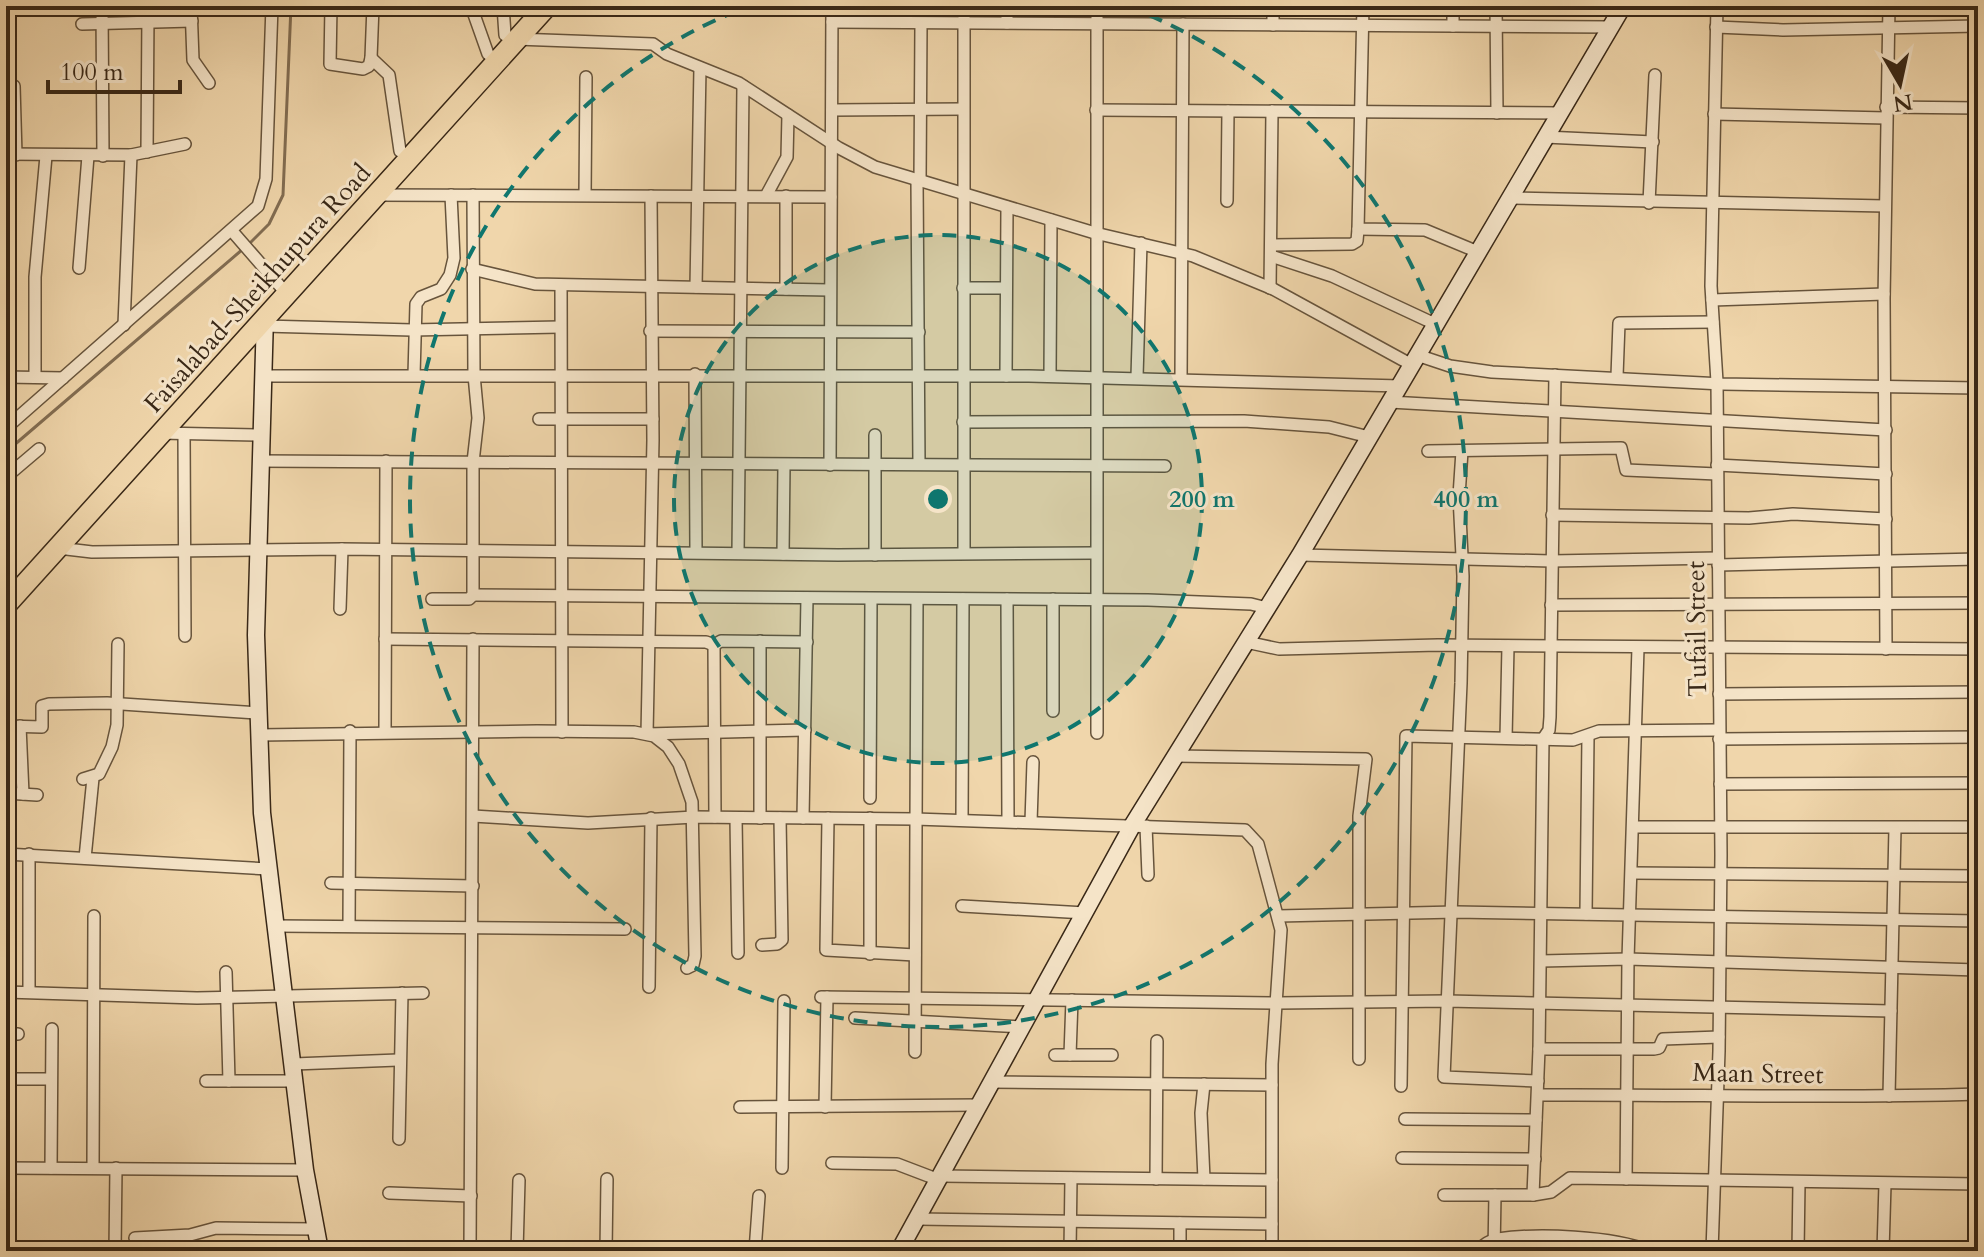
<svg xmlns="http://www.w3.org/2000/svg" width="1984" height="1257" viewBox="0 0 1984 1257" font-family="Cardo,serif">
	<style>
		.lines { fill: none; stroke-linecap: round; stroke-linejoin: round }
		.stream { stroke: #826d52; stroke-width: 3 }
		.street-casing { stroke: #67543c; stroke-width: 14 }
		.secondary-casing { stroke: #392817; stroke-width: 19 }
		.highway-casing { stroke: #392817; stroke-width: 23 }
		.street { stroke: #f5e4c8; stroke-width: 11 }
		.secondary { stroke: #f5e4c8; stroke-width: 16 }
		.highway { stroke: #f0d6ab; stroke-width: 20 }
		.ring { fill: none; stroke: #0f766e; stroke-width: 4; stroke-dasharray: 14 10 }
		.labels { text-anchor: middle; stroke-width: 6; stroke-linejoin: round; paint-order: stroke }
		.street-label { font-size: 26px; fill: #392817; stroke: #f5e4c8 }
		.centre { fill: #0f766e; stroke: #f5e4c8; stroke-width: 4 }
		.ring-label { font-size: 24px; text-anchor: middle; font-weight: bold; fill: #0f766e; stroke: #f5e4c8; stroke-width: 6; stroke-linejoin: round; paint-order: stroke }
	</style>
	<rect width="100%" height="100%" fill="#f0d6ab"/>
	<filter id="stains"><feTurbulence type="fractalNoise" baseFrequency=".0025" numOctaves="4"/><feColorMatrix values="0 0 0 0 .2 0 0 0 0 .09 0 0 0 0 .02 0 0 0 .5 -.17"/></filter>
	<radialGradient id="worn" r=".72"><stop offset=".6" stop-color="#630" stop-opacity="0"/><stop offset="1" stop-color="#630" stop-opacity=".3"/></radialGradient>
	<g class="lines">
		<g class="stream">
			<path d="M249 244 269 224 283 195 291 6"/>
			<path d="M6 452 243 249"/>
		</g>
		<defs>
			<g id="street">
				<path d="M102 6 103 156"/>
				<path d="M143 6 148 12 147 152"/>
				<path d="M191 6 193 60 209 83"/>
				<path d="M331 6 330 64 363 69 369 66 371 58 373 6"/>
				<path d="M471 6 488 54"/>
				<path d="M503 6 505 35"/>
				<path d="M964 6V553"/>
				<path d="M1007 6V23"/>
				<path d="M1363 6 1358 229 1425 230 1478 252"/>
				<path d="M1453 6V26"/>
				<path d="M1496 6 1497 113"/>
				<path d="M832 22 1610 27"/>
				<path d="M82 24 192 21"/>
				<path d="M1273 25V6"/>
				<path d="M1716 27 1783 30 1978 26"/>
				<path d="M516 39 653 44 667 54 739 83 839 148 875 167 1095 233 1193 256 1273 289 1412 365"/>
				<path d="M371 58 389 75 400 151"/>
				<path d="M14 86 16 155"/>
				<path d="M1886 107 1978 108"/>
				<path d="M832 110 963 109"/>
				<path d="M1096 110 1560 113"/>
				<path d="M1714 114 1886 118"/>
				<path d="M1545 137 1653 142"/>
				<path d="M6 154 131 155 185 144"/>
				<path d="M917 180 919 464"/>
				<path d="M920 181 921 24"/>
				<path d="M376 195 831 197"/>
				<path d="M585 195 586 77"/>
				<path d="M651 196 653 440 647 734 805 730"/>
				<path d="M766 196 787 157 788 115"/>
				<path d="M786 196V289"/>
				<path d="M1509 198 1885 206"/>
				<path d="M1227 201 1228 111"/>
				<path d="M1649 203 1655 75"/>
				<path d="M232 231 286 293"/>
				<path d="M1272 245 1352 244 1357 241 1358 229"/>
				<path d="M1271 256 1332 276 1435 324"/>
				<path d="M79 268 88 156"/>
				<path d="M472 269 535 284 829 290"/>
				<path d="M561 285 562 732"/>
				<path d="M696 287 700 68"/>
				<path d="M963 288H1006"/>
				<path d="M1270 288 1272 111"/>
				<path d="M1712 300 1884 294"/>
				<path d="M124 325 131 155"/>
				<path d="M264 326 412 330 560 327"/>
				<path d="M650 331 919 332"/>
				<path d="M1417 355 1450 366 1492 372 1722 384 1978 388"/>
				<path d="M695 374 696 552"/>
				<path d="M414 375 416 304 421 297 441 289 450 275 454 258 451 195"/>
				<path d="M262 376H1029L1400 386"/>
				<path d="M1006 376 1007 207"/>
				<path d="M1050 376 1051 220"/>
				<path d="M1617 376 1619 323 1713 322"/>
				<path d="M6 377 63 378"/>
				<path d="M35 377V277L46 156"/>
				<path d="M1137 377 1141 243"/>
				<path d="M1181 378 1183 24"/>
				<path d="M1390 402 1886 430"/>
				<path d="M539 419H653"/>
				<path d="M963 422 1244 421 1329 427 1369 437"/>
				<path d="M6 428 258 206 266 179 272 6"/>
				<path d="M160 433 260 435"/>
				<path d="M184 434 185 636"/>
				<path d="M875 435V555"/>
				<path d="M1978 437V617"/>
				<path d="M1428 451 1621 448 1626 470 1717 474"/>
				<path d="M1462 451 1459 496 1463 576 1461 683 1444 1077 1538 1081"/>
				<path d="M259 461 1165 466"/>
				<path d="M830 465 832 6"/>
				<path d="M1717 465 1886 474"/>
				<path d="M6 477 39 449"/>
				<path d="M1552 515 1749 518 1793 514 1886 519"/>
				<path d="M58 548 92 552 342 549 838 555 1095 553"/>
				<path d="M738 553 743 86"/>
				<path d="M783 554 784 465"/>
				<path d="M1300 555 1551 561 1718 558"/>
				<path d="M1718 565 1978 559"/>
				<path d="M473 595 1148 600 1251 604 1267 608"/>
				<path d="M432 599H469L473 595V462L478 418 474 375 473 195"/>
				<path d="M1007 599 1008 821"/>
				<path d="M1551 605 1978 603"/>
				<path d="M340 609 342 549"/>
				<path d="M385 639 706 642 714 645 721 641 807 642"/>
				<path d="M1246 642 1279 649 1438 645 1978 649"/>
				<path d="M714 645 715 817"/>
				<path d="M1886 649 1884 299 1889 6"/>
				<path d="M1719 694 1978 692"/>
				<path d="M1053 711V599"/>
				<path d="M6 726 42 727V706L49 704 107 703 258 713"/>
				<path d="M20 726 23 794"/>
				<path d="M385 731 386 461"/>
				<path d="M1097 733V6"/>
				<path d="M259 735 537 731 634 732 654 736 668 747 679 764 692 802 695 956 693 965 687 968"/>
				<path d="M1506 738 1508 646"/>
				<path d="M1719 739 1978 737"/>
				<path d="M1175 756 1366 759 1359 816V1059"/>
				<path d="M83 779 99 774 112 747 117 725 118 644"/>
				<path d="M1720 784 1978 783"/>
				<path d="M6 793 37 795"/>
				<path d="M870 798 871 599"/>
				<path d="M473 816 588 823 694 817 915 819 1245 830 1258 844 1281 930 1272 1064V1251"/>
				<path d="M736 818 738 953"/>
				<path d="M760 818V641"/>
				<path d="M803 818 807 598"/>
				<path d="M828 818 826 950 915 955"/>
				<path d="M870 818V954"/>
				<path d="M962 820 963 599"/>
				<path d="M1031 822 1033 762"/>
				<path d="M1146 826 1148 875"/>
				<path d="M1633 827H1978"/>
				<path d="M6 854 269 869"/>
				<path d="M85 858 93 778"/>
				<path d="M1632 873 1978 876"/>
				<path d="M331 883 473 886"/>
				<path d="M962 906 1085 913"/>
				<path d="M1586 914 1588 736"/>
				<path d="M1278 916 1456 912 1978 921"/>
				<path d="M277 926 625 929"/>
				<path d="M349 926 350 731"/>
				<path d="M762 945 777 944 782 940 780 818"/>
				<path d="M1541 961 1628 959 1977 970"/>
				<path d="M226 972 229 1081"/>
				<path d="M649 987 651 818"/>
				<path d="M6 992 197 998 423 993"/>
				<path d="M29 992V854"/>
				<path d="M821 997 1278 1003 1447 1001 1891 1011"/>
				<path d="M855 1018 1023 1027"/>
				<path d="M6 1034H18"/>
				<path d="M1539 1049H1654L1659 1048 1663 1039 1719 1037"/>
				<path d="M915 1052 917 599"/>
				<path d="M1055 1055H1112"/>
				<path d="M1070 1055 1072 1000"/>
				<path d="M294 1064 398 1060"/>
				<path d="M6 1079H51"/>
				<path d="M206 1081H295"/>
				<path d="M990 1082 1272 1085"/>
				<path d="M1401 1086 1406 736 1573 740 1599 731 1719 730"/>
				<path d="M1538 1095C1685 1094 1831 1099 1978 1094"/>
				<path d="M1889 1096 1895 828"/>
				<path d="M740 1107 978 1105"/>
				<path d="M825 1107 827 997"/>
				<path d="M1405 1119 1536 1120"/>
				<path d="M399 1139 402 993"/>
				<path d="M1402 1158 1535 1159"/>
				<path d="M832 1163 897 1164 939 1180"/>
				<path d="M6 1168 305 1170"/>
				<path d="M51 1168 52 1029"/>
				<path d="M93 1168 94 916"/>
				<path d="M782 1168 784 1001"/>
				<path d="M941 1176 1272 1180"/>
				<path d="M1156 1179 1157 1041"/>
				<path d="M1204 1179 1201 1113 1204 1084"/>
				<path d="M1626 1179 1628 959 1638 648"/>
				<path d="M389 1193 471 1196"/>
				<path d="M1444 1195H1533L1539 1049 1543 739 1549 730 1550 717 1555 375"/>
				<path d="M1533 1195 1551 1192 1570 1178 1978 1184"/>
				<path d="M918 1219 1272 1224"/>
				<path d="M1180 1223V1251"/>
				<path d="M135 1238 190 1235 216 1228 316 1229"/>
				<path d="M115 1251 116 1168"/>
				<path d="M470 1251 473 639"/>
				<path d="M517 1251 519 1180"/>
				<path d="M606 1251 607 1179"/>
				<path d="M755 1251 759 1196"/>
				<path d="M1070 1251 1071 1178"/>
				<path d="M1476 1251C1483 1246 1489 1240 1498 1239 1537 1233 1613 1236 1649 1251"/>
				<path d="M1494 1251 1495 1195"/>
				<path d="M1712 1251 1719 1051 1721 855 1717 382 1711 286 1717 6"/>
				<path d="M1798 1251 1799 1183"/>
				<path d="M1883 1251 1885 1184"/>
				<path d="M1975 1251 1978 796"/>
			</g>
			<g id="secondary">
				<path d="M265 316 256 635 262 813 305 1170 320 1251"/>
				<path d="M899 1251 1132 826 1300 555 1623 6"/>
			</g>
			<path id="highway" d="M6 605 547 6"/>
		</defs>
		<use href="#street" class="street-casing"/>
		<use href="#secondary" class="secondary-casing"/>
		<use href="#highway" class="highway-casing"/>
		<use href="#street" class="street"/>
		<use href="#secondary" class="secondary"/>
		<use href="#highway" class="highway"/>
	</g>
	<circle cx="938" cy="499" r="264" fill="#0f766e" fill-opacity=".12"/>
	<g class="ring">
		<circle cx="938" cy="499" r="264"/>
		<path d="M1127 6A528 528 0 1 1 749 6"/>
	</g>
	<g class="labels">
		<g class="street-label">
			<text transform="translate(257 288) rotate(-48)" y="9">Faisalabad-Sheikhupura Road</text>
			<text transform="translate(1696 629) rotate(-91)" y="9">Tufail Street</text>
			<text transform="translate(1758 1073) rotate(1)" y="9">Maan Street</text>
		</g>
	</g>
	<circle cx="938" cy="499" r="12" class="centre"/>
	<g class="ring-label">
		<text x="1202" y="507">200 m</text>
		<text x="1466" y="507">400 m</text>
	</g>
	<rect width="1984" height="1257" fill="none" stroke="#f0d6ab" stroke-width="32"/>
	<rect x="8" y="8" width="1968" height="1241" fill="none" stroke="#392817" stroke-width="4"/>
	<rect x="16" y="16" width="1952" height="1225" fill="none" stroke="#392817" stroke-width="2"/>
	<g transform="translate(1900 84) rotate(171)" stroke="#f5e4c8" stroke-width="6" paint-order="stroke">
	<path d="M0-6L14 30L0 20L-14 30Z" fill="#392817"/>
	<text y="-12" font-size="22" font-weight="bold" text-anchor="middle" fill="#392817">N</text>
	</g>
	<path d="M48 80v12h132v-12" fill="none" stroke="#392817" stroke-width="4"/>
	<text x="60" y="80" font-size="24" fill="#392817" stroke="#f5e4c8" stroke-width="6" paint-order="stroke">100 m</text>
	<rect width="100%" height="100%" filter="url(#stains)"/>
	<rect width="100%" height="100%" fill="url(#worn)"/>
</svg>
